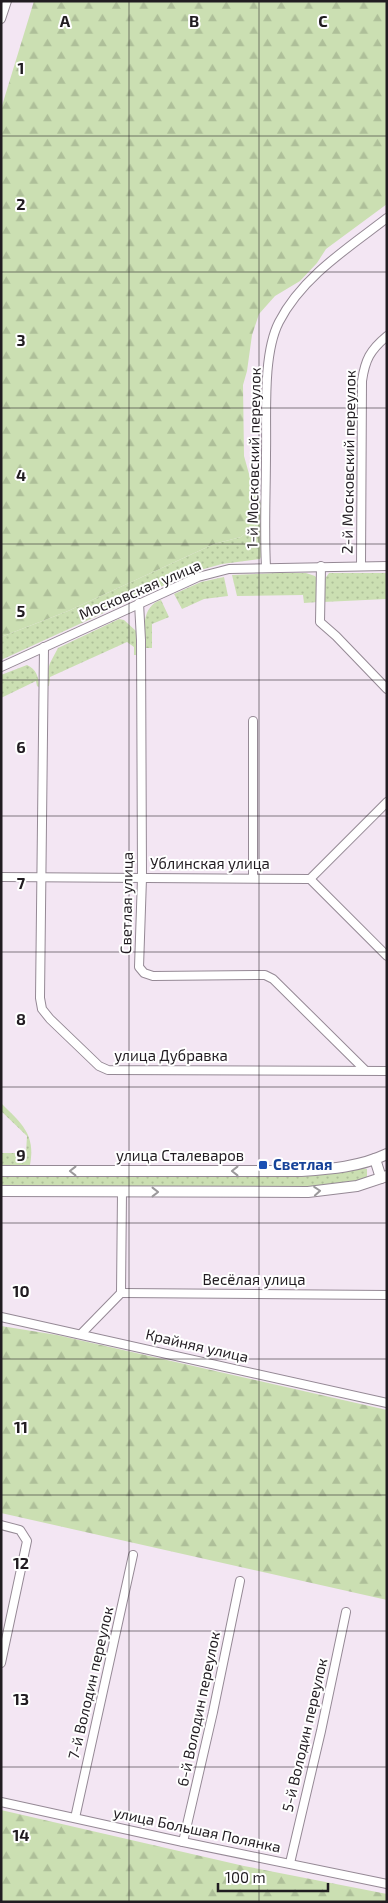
<svg xmlns="http://www.w3.org/2000/svg" width="388" height="1903" viewBox="0 0 388 1903" font-family="'Exo 2',sans-serif">
	<style>
		.grass { fill: url(#grass-dots) }
		.forest { fill: url(#forest-firs) }
		.lines { fill: none; stroke-linecap: round; stroke-linejoin: round }
		.minor-casing { stroke: #958995; stroke-width: 10 }
		.major-casing { stroke: #958995; stroke-width: 12 }
		.minor { stroke: #fff; stroke-width: 8 }
		.major { stroke: #fff; stroke-width: 10 }
		.oneway { stroke: #9b999b }
		.grid { fill: none; stroke: #211c21; stroke-width: 1; stroke-opacity: 0.55 }
		.transit-dot { fill: #1a4fb4; stroke: #fff; stroke-width: 2 }
		.labels { text-anchor: middle; stroke-width: 4; stroke-linejoin: round; paint-order: stroke }
		.street-label { font-size: 15px; fill: #211c21; stroke: #fff }
		.transit-label { font-size: 15px; font-weight: bold; fill: #164399; stroke: #fff; text-anchor: start }
		.grid-label { font-size: 16px; text-anchor: middle; font-weight: bold; fill: #211c21; stroke: #fff; stroke-width: 4; stroke-linejoin: round; paint-order: stroke }
	</style>
	<defs>
		<pattern id="grass-dots" width="8" height="8" patternUnits="userSpaceOnUse" patternTransform="scale(1.25)"><rect width="8" height="8" fill="#cbdfb2"/><path d="M2 2h.1M6 6h.1" fill="none" stroke="#aebf99" stroke-width="1.8" stroke-linecap="round"/></pattern>
		<pattern id="forest-firs" width="22" height="20" patternUnits="userSpaceOnUse" patternTransform="scale(1.25)"><rect width="22" height="20" fill="#cbdfb2"/><path d="M5 1l3.5 6h-7zM16 11l3.5 6h-7z" fill="#aebf99"/></pattern>
	</defs>
	<rect width="100%" height="100%" fill="#f3e6f3"/>
	<g class="grass">
		<path d="M260 521C266 532 266 549 260 559L222 564 193 572 1 660V637L68 611 214 544 241 537Z"/>
		<path d="M277 573H306L315 576 318 580V602L304 603 303 595 237 596 232 575Z"/>
		<path d="M329 573H387V599L323 602 324 580Z"/>
		<path d="M224 577 228 596 204 599 182 609 174 594 201 582Z"/>
		<path d="M161 600 169 617 152 624V648H145C144 631 141 606 161 600Z"/>
		<path d="M119 619 124 620 136 631 137 655H134V647L127 642 50 677 49 686H45L46 676 50 663 58 648Z"/>
		<path d="M27 665C36 669 39 677 39 687L37 686 36 681 1 698V675Z"/>
		<path d="M1 1103C21 1123 36 1134 30 1165L28 1166H1V1153H26L27 1136 1 1111Z"/>
		<path d="M362 1168 367 1169V1177C352 1186 330 1186 313 1187H1V1175L333 1173Z"/>
	</g>
	<g class="forest">
		<path d="M34 1H387V204L326 249 317 263 300 281 275 296 259 314 252 335 247 371 243 385 244 456 251 481 264 510 260 521 241 537 214 544 68 611 1 637V109Z"/>
		<path d="M1 1326 57 1335 387 1410V1600L1 1513Z"/>
		<path d="M1 1810 244 1866 387 1894V1902H1Z"/>
	</g>
	<g class="lines">
		<defs>
			<g id="minor">
				<path d="M1 19 7 1"/>
				<path d="M321 566 320 622 336 636 387 689"/>
				<path d="M361 566 362 381C365 360 370 350 387 336"/>
				<path d="M266 567C264 529 266 491 266 453 267 417 262 355 279 322 302 277 348 248 387 218"/>
				<path d="M139 603 141 640 142 878 139 967 144 973 153 976 265 975 273 979 365 1070"/>
				<path d="M44 647 40 998 42 1009 50 1019 99 1066 108 1070 387 1071"/>
				<path d="M1 667 198 577 229 569 387 566"/>
				<path d="M253 721V878"/>
				<path d="M1 877 310 879 387 956"/>
				<path d="M310 879 387 802"/>
				<path d="M121 1293 387 1295"/>
				<path d="M1 1317 387 1403"/>
				<path d="M81 1334 121 1293 122 1192"/>
				<path d="M1 1525 20 1530 27 1541 1 1663"/>
				<path d="M1 1802 183 1842 387 1884"/>
				<path d="M75 1818 133 1555"/>
				<path d="M183 1842 213 1712 240 1581"/>
				<path d="M290 1863 321 1731 346 1612"/>
			</g>
			<g id="major">
				<path d="M375 1159 381 1178"/>
				<path d="M1 1171H301C330 1169 360 1167 387 1154"/>
				<path d="M1 1191 308 1192 357 1186 387 1176"/>
			</g>
		</defs>
		<use href="#minor" class="minor-casing"/>
		<use href="#major" class="major-casing"/>
		<use href="#minor" class="minor"/>
		<use href="#major" class="major"/>
	</g>
	<defs><path id="oneway-chevron" d="M-2-3.5L2.5 0L-2 3.5" fill="none" stroke-width="1.6" stroke-linecap="round" stroke-linejoin="round" transform="scale(1.25)"/></defs>
	<g class="oneway">
		<use href="#oneway-chevron" transform="translate(73 1171) rotate(-180)"/>
		<use href="#oneway-chevron" transform="translate(235 1171) rotate(180)"/>
		<use href="#oneway-chevron" transform="translate(317 1191) rotate(-5)"/>
		<use href="#oneway-chevron" transform="translate(155 1192)"/>
	</g>
	<path class="grid" d="M129 1V1902M259 1V1902M1 136H387M1 272H387M1 408H387M1 544H387M1 680H387M1 816H387M1 952H387M1 1087H387M1 1223H387M1 1359H387M1 1495H387M1 1631H387M1 1767H387"/>
	<rect class="transit-dot" x="258" y="1160" width="10" height="10" rx="2.5"/>
	<g class="labels">
		<g class="street-label">
			<text transform="translate(254 458) rotate(-89)" y="5">1-й Московский переулок</text>
			<text transform="translate(349 462) rotate(-89)" y="5">2-й Московский переулок</text>
			<text transform="translate(140 590) rotate(-23)" y="5">Московская улица</text>
			<text x="210" y="869">Ублинская улица</text>
			<text transform="translate(127 903) rotate(-89)" y="5">Светлая улица</text>
			<text x="171" y="1061">улица Дубравка</text>
			<text x="180" y="1161">улица Сталеваров</text>
			<text x="254" y="1285">Весёлая улица</text>
			<text transform="translate(197 1346) rotate(13)" y="5">Крайняя улица</text>
			<text transform="translate(91 1683) rotate(-77)" y="5">7-й Володин переулок</text>
			<text transform="translate(199 1709) rotate(-78)" y="5">6-й Володин переулок</text>
			<text transform="translate(305 1735) rotate(-77)" y="5">5-й Володин переулок</text>
			<text transform="translate(197 1830) rotate(12)" y="5">улица Большая Полянка</text>
		</g>
		<g class="transit-label">
			<text x="273" y="1170">Светлая</text>
		</g>
	</g>
	<g class="grid-label">
		<text x="65" y="27">A</text>
		<text x="194" y="27">B</text>
		<text x="323" y="27">C</text>
		<text x="21" y="74">1</text>
		<text x="21" y="210">2</text>
		<text x="21" y="346">3</text>
		<text x="21" y="481">4</text>
		<text x="21" y="617">5</text>
		<text x="21" y="753">6</text>
		<text x="21" y="889">7</text>
		<text x="21" y="1025">8</text>
		<text x="21" y="1161">9</text>
		<text x="21" y="1297">10</text>
		<text x="21" y="1433">11</text>
		<text x="21" y="1569">12</text>
		<text x="21" y="1705">13</text>
		<text x="21" y="1841">14</text>
	</g>
	<rect width="388" height="1903" fill="none" stroke="#211c21" stroke-width="5"/>
	<path d="M218 1883v8h110v-8" fill="none" stroke="#211c21" stroke-width="2.5"/>
	<text x="225" y="1883" font-size="15" fill="#211c21" stroke="#ffffff" stroke-width="4" paint-order="stroke">100 m</text>
</svg>
